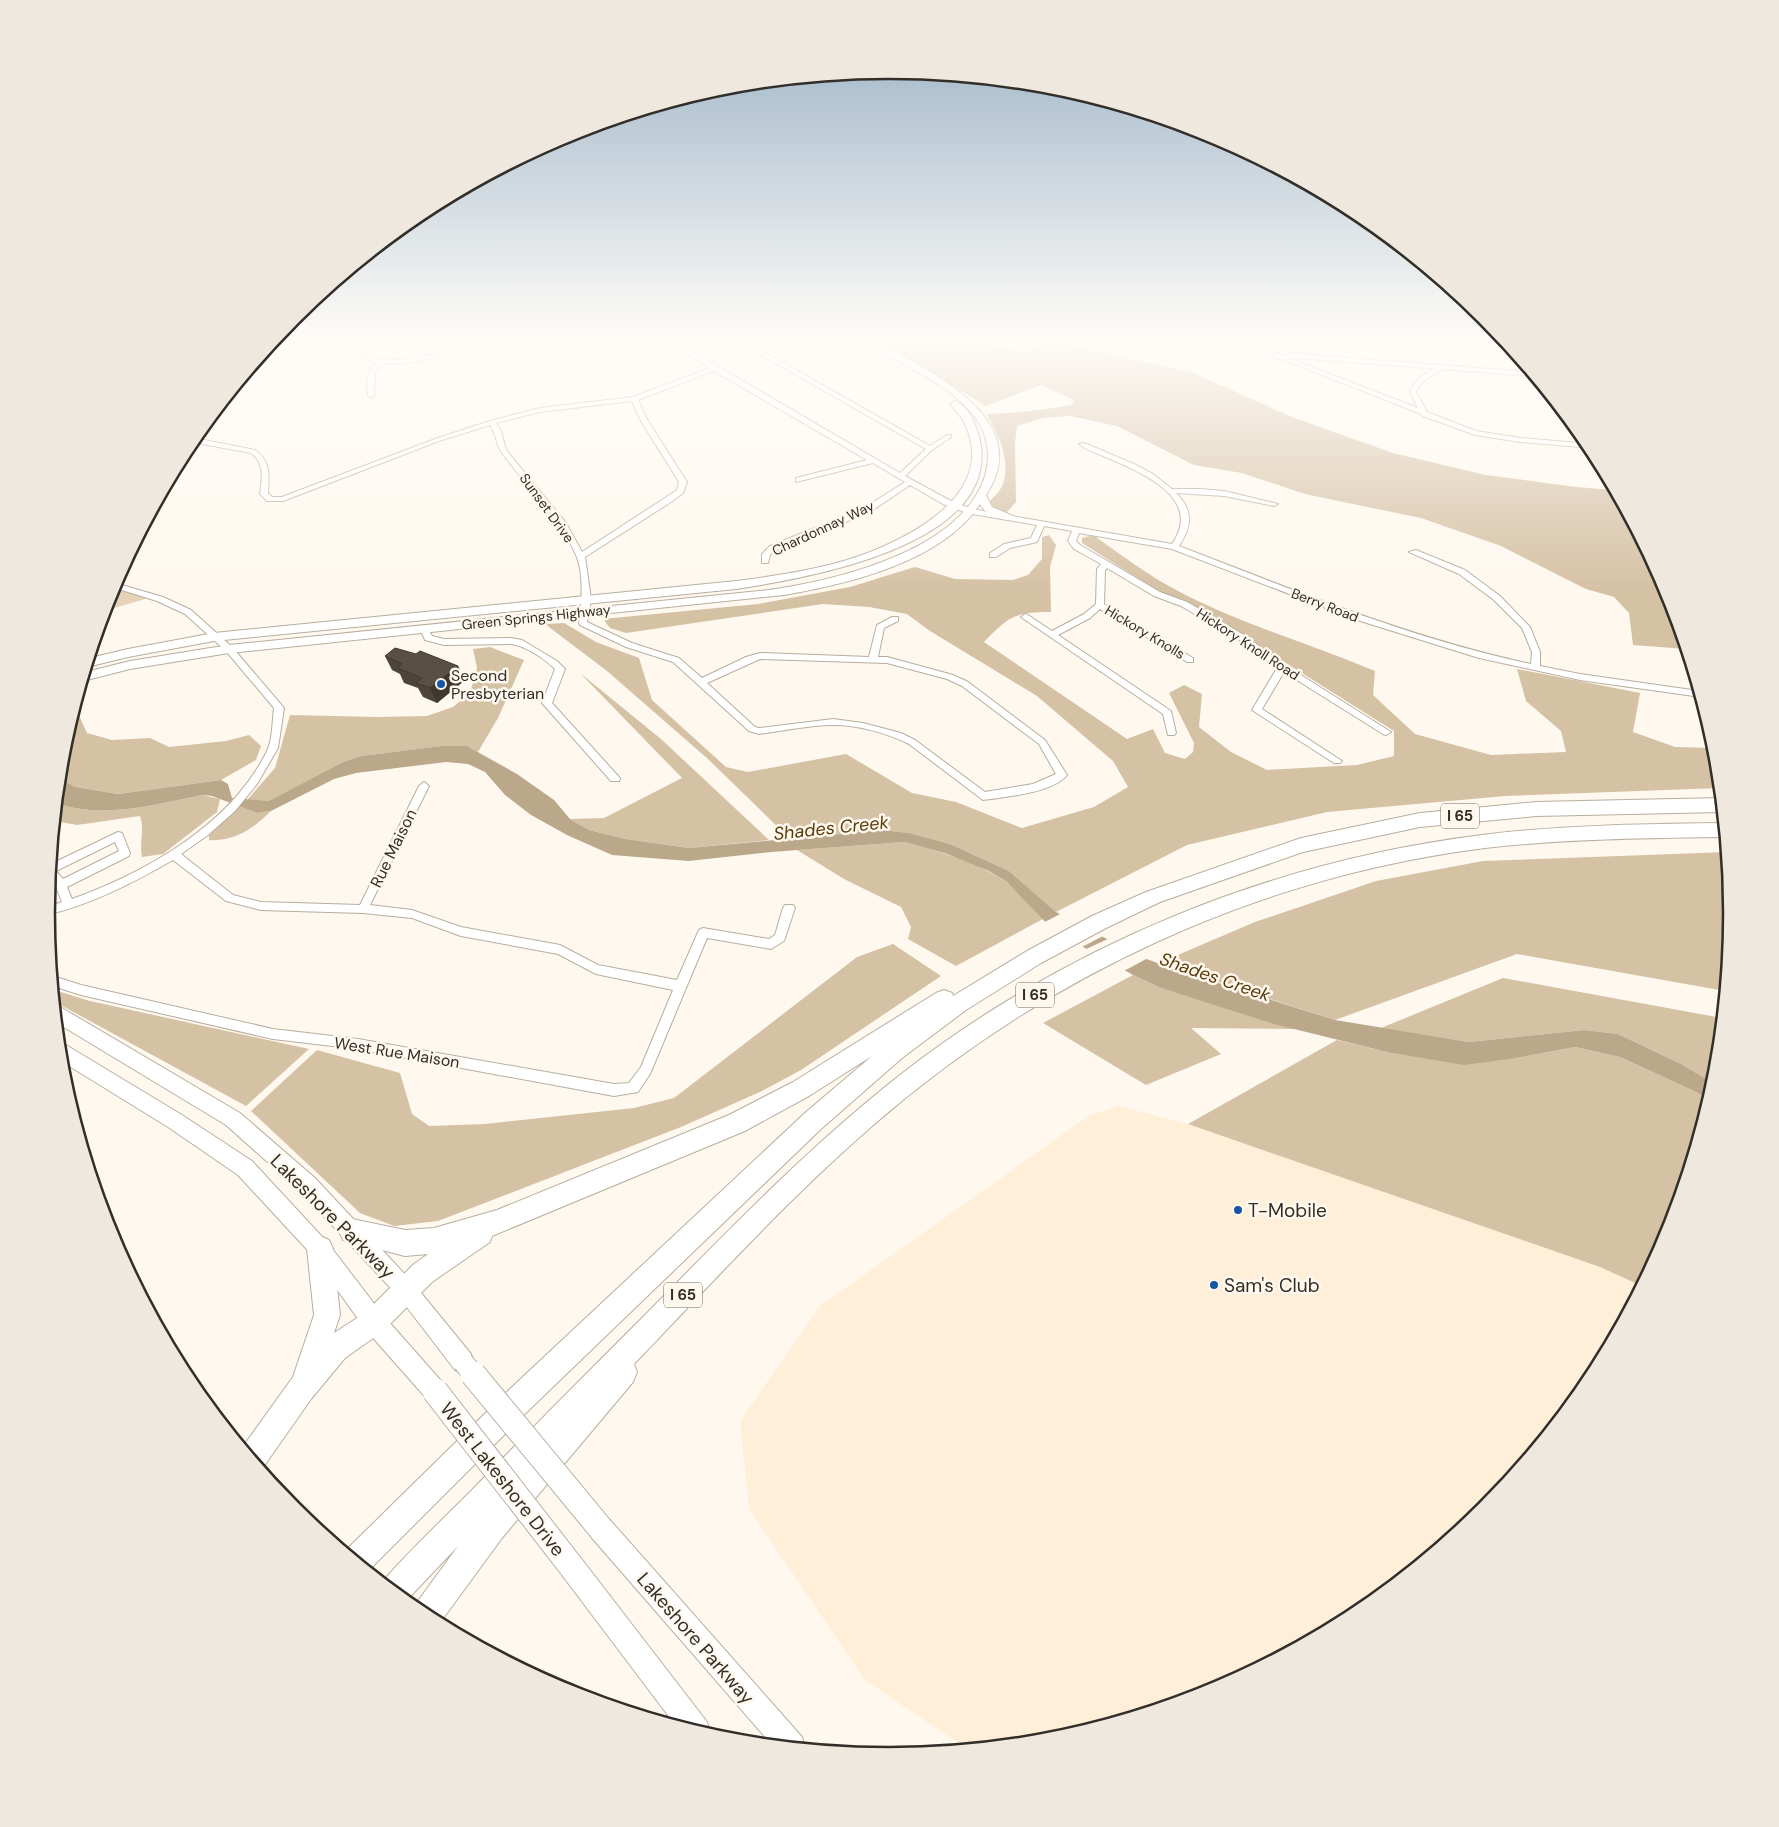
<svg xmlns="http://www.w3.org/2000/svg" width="1779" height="1827" viewBox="0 0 1779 1827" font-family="'DM Sans',sans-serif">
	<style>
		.built { fill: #ffefd9 }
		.green { fill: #e6d3b7 }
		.forest { fill: #d5c1a4 }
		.water { fill: #bba88b }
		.pier { fill: #fff8ef }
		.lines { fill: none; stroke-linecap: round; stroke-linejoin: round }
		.minor-casing { stroke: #b8ae9f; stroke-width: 2 }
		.tertiary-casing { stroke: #b8ae9f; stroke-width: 2 }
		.secondary-casing { stroke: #b8ae9f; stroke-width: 2 }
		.motorway-casing { stroke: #b8ae9f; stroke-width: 2 }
		.minor { fill: #fff; fill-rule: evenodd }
		.tertiary { fill: #fff; fill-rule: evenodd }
		.secondary { fill: #fff; fill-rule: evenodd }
		.motorway { fill: #fff; fill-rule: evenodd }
		.secondary-bridge-far1-casing { stroke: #b8ae9f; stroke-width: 22; stroke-linecap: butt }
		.secondary-bridge-casing { stroke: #b8ae9f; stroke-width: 27; stroke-linecap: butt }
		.secondary-bridge-far1 { stroke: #fff; stroke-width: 20 }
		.secondary-bridge { stroke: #fff; stroke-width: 25 }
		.wall { fill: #4d453a }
		.shaded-wall { fill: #3e382f }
		.building { fill: #595043; stroke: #3e382f }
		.poi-dot { fill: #1656a6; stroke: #fff8ef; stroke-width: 2 }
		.labels { text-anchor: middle; stroke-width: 5; stroke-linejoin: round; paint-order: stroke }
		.far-street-label { font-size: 14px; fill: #322e29; stroke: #fff8ef }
		.shield { fill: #fff8ef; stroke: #706b64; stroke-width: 1 }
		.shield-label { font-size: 15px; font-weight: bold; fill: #322e29 }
		.poi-label { font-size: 16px; fill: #322e29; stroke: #fff8ef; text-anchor: start }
		.street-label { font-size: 16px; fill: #322e29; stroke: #fff8ef }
		.water-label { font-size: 18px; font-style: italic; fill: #593c08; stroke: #fff8ef }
		.near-poi-label { font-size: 19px; fill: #322e29; stroke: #fff8ef; text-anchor: start }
		.near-street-label { font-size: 19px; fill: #322e29; stroke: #fff8ef }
		.rim { fill: none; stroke: #322e29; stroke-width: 2.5 }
	</style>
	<rect width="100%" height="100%" fill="#fff8ef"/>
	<path class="built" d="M1119 1106 1188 1124 1600 1267 1642 1286 1590 1382 1486 1510 1358 1615 1212 1693 1054 1741 967 1749 865 1680 749 1509 740 1421 820 1306 1090 1115Z"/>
	<path class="green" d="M113 586 152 597 104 611Z"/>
	<g class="forest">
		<path d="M870 336H997L993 346 1026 353 1045 340 1191 372 1292 417 1393 453 1486 475 1576 487 1615 490 1669 591 1686 649 1633 645 1629 613 1614 597 1586 589 1501 546 1421 518 1305 494 1242 473 1194 465 1117 426 1070 416 1043 418 1017 426 1015 443 1016 502 1007 512 997 510 989 502C994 497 1001 490 1003 484 1011 459 998 435 987 414 1016 413 1043 410 1072 405L1074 400 1041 385 986 406Z"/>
		<path d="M1049 535 1056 545 1050 567 1051 612C1015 612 1009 616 984 642L1127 739 1153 729 1165 753 1185 759 1193 752 1194 743 1169 693 1184 685 1202 694 1199 727 1231 752 1267 770 1357 765 1394 756V731L1205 612 1158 591 1082 543V538L1093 535C1121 555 1149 576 1180 592 1241 624 1310 644 1375 671L1373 695 1415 734 1491 755 1566 752 1561 731 1526 701 1517 669 1640 693 1633 732 1675 747 1716 748 1720 788 1505 796 1327 812 1187 845 1056 912 1009 871 950 844 910 833 881 830 789 838 708 759 607 671 545 624 564 623 596 642 639 658 652 700 726 767 748 772 846 754 912 793 956 802 1022 828 1094 807 1128 787 1113 761 1037 696 930 631 907 614 869 607 823 604 626 633 610 628 603 619 758 604 850 587 915 567 955 579 1013 580 1028 575 1042 559V537Z"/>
		<path d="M490 647 524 660 498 718 478 752 467 746H442L361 756 343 762 270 801 247 800 275 768 290 715 378 717 427 716 453 707 470 693 477 668 473 649Z"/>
		<path d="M580 673 661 739 769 840 689 848 626 839 589 830 570 819 604 818 682 778Z"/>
		<path d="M75 707 87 733 112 740 150 738 169 747 226 741 249 735 261 746 256 760 221 780 118 794 76 787 60 779 63 749Z"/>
		<path d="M202 795 220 799 217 812 163 854 142 857C139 843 145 830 140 816L77 825 55 821 57 803C101 820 158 804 202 795Z"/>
		<path d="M239 806 257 813 271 811C254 828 234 842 209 840V832Z"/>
		<path d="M905 842C939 852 975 861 1005 881 1019 891 1031 907 1043 919L956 966 908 939 911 927 901 907 844 879 797 850Z"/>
		<path d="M1727 852 1733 914 1725 991 1517 954 1335 1020 1159 963 1255 922 1376 881 1483 861Z"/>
		<path d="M893 944 941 976 801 1070 762 1091 681 1127 438 1221 394 1226 360 1213 251 1111 317 1050 400 1073 412 1114 429 1126 485 1124 634 1108 674 1098 857 957Z"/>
		<path d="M1133 975 1161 988 1295 1029 1191 1028 1221 1054 1146 1085 1043 1023Z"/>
		<path d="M1503 978 1722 1018 1715 1084 1681 1064 1618 1034 1584 1030 1469 1042 1381 1028Z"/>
		<path d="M54 990 90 1001 309 1049 246 1106 55 1002Z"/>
		<path d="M1337 1040 1387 1052 1516 1058 1575 1047 1620 1057 1696 1092 1710 1100 1668 1236 1642 1286 1600 1267 1188 1124Z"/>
	</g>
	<path class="water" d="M441 746H467L517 774 554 800 570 819 589 830 626 839 689 848 881 830 910 833 950 844 1009 871 1056 912 1141 957 1174 969 1335 1020 1469 1042 1584 1030 1618 1034 1681 1064 1715 1084 1710 1100 1696 1092 1620 1057 1575 1047 1516 1058 1464 1065 1387 1052 1274 1024 1161 988 1133 975 1053 930 1007 882 989 871 947 854 905 842 771 852 689 861 612 855 567 835 531 815 505 795 485 772 468 764 446 762 356 773 334 779 271 811 257 813 212 796 202 795C158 804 101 820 57 803L60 779 76 787 118 794 221 780 228 784 232 798 269 801 343 762 361 756Z"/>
	<g class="pier">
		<path d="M1062 913 1105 935 1080 948 1051 932 1043 923Z"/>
		<path d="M1110 938 1142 954 1150 957 1122 972 1084 950Z"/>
	</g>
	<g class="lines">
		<defs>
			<g id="minor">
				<path d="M554 336H565C543 348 503 345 478 348 446 353 416 365 383 364L375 372 374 396 371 398 368 396C367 383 365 372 377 363L362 357 343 346 348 345 376 359 396 360 419 358 475 345Z"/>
				<path d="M658 336H666L900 473 926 449 728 336H736L930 446 947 435H951V437L932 450 905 476 949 500 972 509 1172 544C1203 499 1145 474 1110 459 1100 454 1087 451 1079 444L1084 443 1134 464 1153 474 1172 489H1200L1224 491 1278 504 1274 506 1224 496 1176 493C1194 511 1192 526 1179 546 1294 590 1409 638 1531 664L1532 652 1522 628 1494 600 1459 574 1409 552 1416 550 1465 570 1500 596 1530 627 1540 652V666L1580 674 1699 691 1701 697 1580 680 1479 658 1357 620 1172 549 1079 533 1076 541 1080 545 1160 592 1187 602 1244 635 1285 665 1391 732 1386 735 1383 734 1284 672 1262 709 1342 761 1340 763H1334L1252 710 1277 668 1238 639 1181 606 1154 596 1107 568 1105 570 1104 604 1193 658V662H1187L1100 609 1090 618 1058 635 1171 711 1176 733 1174 735H1168L1163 714 1021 617 1025 614 1028 615 1052 631 1084 614 1096 604 1097 569 1101 564 1074 549 1068 541 1072 531 1044 526 1037 542 1010 548 996 557H990V553L1004 544 1031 538 1037 525 967 513 943 504 910 485 870 512 776 550 770 555 768 563H762V554L770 546 864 508 905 482 873 463 796 482V478L867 460 714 371 638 400 648 421 687 482 683 493 671 502 585 557 591 599 587 622 632 643 679 658 702 678 746 657 760 653 869 657 877 625 892 617H898V621L884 628 878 657H887L953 675 968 682 1045 740 1067 775C1053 793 1005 797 983 800L909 744C887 733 858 725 833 725 809 725 783 731 759 734L749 731 673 662 626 647 580 625 579 623C582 604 584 573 576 555 560 517 526 486 502 453 496 445 496 433 490 425L439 441 283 501H267L260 494C262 478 265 463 251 453L191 442 194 438 255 450C271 461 269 476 268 493L272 497H282L435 439 490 421 540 408 633 397 710 368ZM632 401 641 421 679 482 677 490 665 498 582 552 566 523 506 450 501 431 496 423 540 412ZM760 659 887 663 947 679 962 686 1039 744 1056 774 1033 784 985 792 915 740 901 733 863 723 833 719 759 728 755 727 707 683Z"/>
				<path d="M1279 356H1283L1418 408 1410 392C1414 380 1431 366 1444 367V369C1433 375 1421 380 1416 392L1427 412 1476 431 1520 438 1590 444 1592 448 1520 442 1475 435 1423 416 1421 414 1279 358Z"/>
				<path d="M115 583 163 597 191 610 232 647 284 708 278 748 257 784 235 811 208 835 181 854 233 895 261 902 360 905 419 786 424 782 429 786 370 905 412 910 461 927 560 945 598 965 677 980 699 930 703 928 769 939 775 935 783 908 785 905H793L795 908 784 941 771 949 707 938 650 1074 638 1092 614 1096 358 1049 273 1039 81 995 53 986V976L81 985 273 1029 358 1039 614 1084 629 1083 641 1067 673 990 596 974 558 954 461 936 412 918 363 913 261 910 226 901 173 860C133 883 90 905 46 915L47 907 62 902 56 887 50 878 51 864 118 832 122 833 130 853 129 856 67 887 72 899C146 872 229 826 266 753 273 740 272 723 274 708L226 651 185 614 157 601 112 587ZM115 842 119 851 63 879 56 871Z"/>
				<path d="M424 625 427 626 432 636 444 639 511 638 522 640 557 661 565 669 552 703 619 777 620 779 619 781H611L542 703 555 669C545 659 526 646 511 644L444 645 425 640 420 628Z"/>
			</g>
			<path id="tertiary" d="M1225 336H1236L1282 355 1297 354 1530 372 1534 376 1297 358 1278 359Z"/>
			<g id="secondary">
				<path d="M859 336H869C920 369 1039 415 986 495L992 507 1011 515 1013 517 1011 519C1000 521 985 514 980 504 942 562 848 584 784 595L229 653 130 669 83 681 86 672 130 661 229 645 769 590C837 580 961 551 985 476 991 455 988 434 974 416 953 388 917 372 887 355 878 349 867 344 859 336Z"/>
				<path d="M955 401C970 406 979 432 981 446 994 547 806 578 736 589L214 641 128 657 87 667 90 658 128 649 214 633 736 581C769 577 801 572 833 564 891 549 1003 500 964 422 960 415 955 410 950 404Z"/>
				<path d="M55 1006 62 1008 240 1113 315 1178 413 1283 471 1354 474 1362 471 1370 463 1373 455 1370 399 1297 301 1192 226 1125 57 1023Z"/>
				<path d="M59 1043 66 1045 182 1115 252 1161 327 1242 382 1314 443 1383 446 1391 443 1399 435 1402 427 1399 366 1330 313 1256 238 1175 168 1127 61 1061Z"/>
				<path d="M601 1517 610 1520 802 1737 805 1748 772 1745 592 1538 589 1529 592 1520Z"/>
				<path d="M571 1554 580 1557 707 1722 710 1732 709 1736 676 1726 562 1575 559 1566 562 1557Z"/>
			</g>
			<g id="motorway">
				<path d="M1721 798 1722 812 1536 816 1420 827 1303 852 1160 902 1106 928 1041 963 966 1010 902 1058 821 1129 532 1407 368 1571 345 1551 512 1387 805 1113 872 1056 809 1096 745 1131 492 1236 490 1242 432 1282 383 1331 345 1358 311 1399 262 1469 260 1470 242 1448 293 1377 314 1315 307 1249 311 1240 320 1236 329 1240 333 1249 340 1315 334 1333 365 1313 414 1264 428 1254 405 1256 343 1240 339 1231 343 1222 352 1219 405 1230 434 1228 497 1210 729 1115 793 1082 936 993 944 990 952 993 953 996 1027 951 1092 916 1146 892 1301 838 1420 813 1536 802Z"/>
				<path d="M1724 823 1725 837C1645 838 1565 839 1485 848 1256 877 1044 976 871 1127 787 1200 711 1284 634 1364L637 1372 633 1382 502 1538 439 1624 413 1608 458 1546 405 1602 382 1582C410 1550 442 1520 472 1490 528 1432 585 1375 642 1318 725 1234 807 1148 900 1075 1068 944 1272 861 1482 835 1562 825 1643 824 1724 823Z"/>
			</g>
		</defs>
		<use href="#minor" class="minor-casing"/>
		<use href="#tertiary" class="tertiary-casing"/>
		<use href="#secondary" class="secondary-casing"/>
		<use href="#motorway" class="motorway-casing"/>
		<use href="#minor" class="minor"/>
		<use href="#tertiary" class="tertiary"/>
		<use href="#secondary" class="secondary"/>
		<use href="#motorway" class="motorway"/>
		<defs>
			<path id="secondary-bridge-far1" d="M463 1362 474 1375"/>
			<g id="secondary-bridge">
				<path d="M473 1374 601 1529"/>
				<path d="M435 1391 571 1566"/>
			</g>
		</defs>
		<use href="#secondary-bridge-far1" class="secondary-bridge-far1-casing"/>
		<use href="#secondary-bridge" class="secondary-bridge-casing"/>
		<use href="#secondary-bridge-far1" class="secondary-bridge-far1"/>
		<use href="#secondary-bridge" class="secondary-bridge"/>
	</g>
	<path class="wall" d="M385 656 458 666 465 680 437 703 423 697 418 688 404 683 400 674 392 670Z"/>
	<path class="shaded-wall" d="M458 666 465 680 437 703 430 688Z"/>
	<path class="building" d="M395 648 416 654 420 651 458 666 430 688 416 683 422 678 397 668 402 664 385 656Z"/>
	<linearGradient id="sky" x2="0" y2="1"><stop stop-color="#96afc3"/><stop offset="0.57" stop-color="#fffcf8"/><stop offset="1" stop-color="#fffcf8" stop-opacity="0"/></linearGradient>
	<rect width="1779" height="592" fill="url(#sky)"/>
	<g class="poi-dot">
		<circle cx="441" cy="684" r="5"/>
		<circle cx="1238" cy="1210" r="5"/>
		<circle cx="1214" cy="1285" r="5"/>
	</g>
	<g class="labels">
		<g class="far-street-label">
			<text transform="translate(547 508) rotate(54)" y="5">Sunset Drive</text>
			<text transform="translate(823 528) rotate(-25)" y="5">Chardonnay Way</text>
			<text transform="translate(1325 605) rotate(21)" y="5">Berry Road</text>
			<text transform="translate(536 617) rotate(-6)" y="5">Green Springs Highway</text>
			<text transform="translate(1145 632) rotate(31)" y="5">Hickory Knolls</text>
			<text transform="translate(1248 644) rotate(33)" y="5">Hickory Knoll Road</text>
		</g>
		<g class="shield">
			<rect x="1441" y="803.5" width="38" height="25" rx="4"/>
			<rect x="1016" y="982.5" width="38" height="25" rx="4"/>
			<rect x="664" y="1282.5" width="38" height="25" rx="4"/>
		</g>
		<g class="shield-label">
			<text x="1460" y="821">I 65</text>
			<text x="1035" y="1000">I 65</text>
			<text x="683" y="1300">I 65</text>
		</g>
		<g class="poi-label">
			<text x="451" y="681">Second<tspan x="451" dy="18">Presbyterian</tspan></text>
		</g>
		<g class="street-label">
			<text transform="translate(393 848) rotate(-64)" y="6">Rue Maison</text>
			<text transform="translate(397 1052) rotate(9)" y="6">West Rue Maison</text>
		</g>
		<g class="water-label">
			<text transform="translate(831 828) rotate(-6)" y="6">Shades Creek</text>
			<text transform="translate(1215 977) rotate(19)" y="6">Shades Creek</text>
		</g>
		<g class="near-poi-label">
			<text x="1248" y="1217">T-Mobile</text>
			<text x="1224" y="1292">Sam's Club</text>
		</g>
		<g class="near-street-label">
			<text transform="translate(333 1216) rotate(45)" y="7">Lakeshore Parkway</text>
			<text transform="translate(503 1479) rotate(52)" y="7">West Lakeshore Drive</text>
			<text transform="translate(696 1638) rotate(49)" y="7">Lakeshore Parkway</text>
		</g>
	</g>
	<path d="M0 0H1779V1827H0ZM55 913a834 834 0 1 1 1668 0a834 834 0 1 1-1668 0Z" fill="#efe8df" fill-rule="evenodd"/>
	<path class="rim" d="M55 913a834 834 0 1 1 1668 0a834 834 0 1 1-1668 0Z"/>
</svg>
